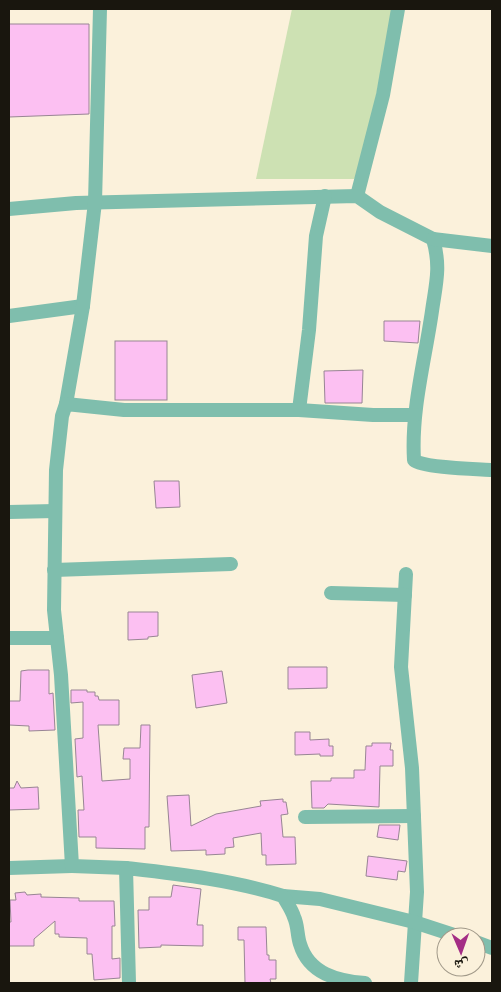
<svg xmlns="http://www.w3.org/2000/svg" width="501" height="992" viewBox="0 0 501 992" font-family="Spectral,'Noto Naskh Arabic',serif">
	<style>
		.green { fill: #cde1b3 }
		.building { fill: #fcc0f2; stroke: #988594 }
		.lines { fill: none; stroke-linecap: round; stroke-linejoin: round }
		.minor { stroke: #7fbead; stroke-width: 14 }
	</style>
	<rect width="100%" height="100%" fill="#fbf1db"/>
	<path class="green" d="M292 9H393L361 173 354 179H256Z"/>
	<g class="building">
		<path d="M9 24H89V114L9 117Z"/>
		<path d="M384 321H420L418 343 384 341Z"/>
		<rect x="115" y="341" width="52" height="59"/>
		<path d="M363 370 362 403H325L324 371Z"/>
		<path d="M154 481H179L180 507 156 508Z"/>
		<path d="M128 612H158V636L148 637V639L128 640Z"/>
		<path d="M288 667H327V688L288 689Z"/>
		<path d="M28 670H49V694L53 693 55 730 29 731V726L9 725V701H20L21 671Z"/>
		<path d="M222 671 227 703 196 708 192 675Z"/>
		<path d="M71 690H87V692H95V696H98L99 700H119V725H98L102 781 130 779V759H123L124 748H140L141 725H150L149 827H145V849L96 848V837H79L78 810H84L82 776 77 777 75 739 83 738V702L71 703Z"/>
		<path d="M295 732H310V740L329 739V746H333V756H320V754L295 755Z"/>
		<path d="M372 743H391L390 750H393V766H380L379 807 328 804 324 808H312L311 781H331V778H354V770H365L366 746H372Z"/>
		<path d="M17 781 21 788 38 787 39 809 9 810V788H14Z"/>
		<path d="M189 795 191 826 216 814 261 806 260 801 283 799V802H286L288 814 281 815 283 837H295L296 864 266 865V855H262L261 833 233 838 234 847 225 848V854L206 855V850L171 851 167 796Z"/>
		<path d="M379 825H400L398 840 377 837Z"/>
		<path d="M368 856 407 861 405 872 398 871 397 880 366 876Z"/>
		<path d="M173 885 201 889 197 925H203V946L161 945V947L139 948 138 910H149V897H171Z"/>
		<path d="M25 892 27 895 41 894V897L79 898V901H114L115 926H112V959L120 958V978L94 980 92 954H87V938L59 937V934H55V921L34 939V946H9V922H11L10 900H16L15 893Z"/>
		<path d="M238 927H266L267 955H269V960H276V979H270L271 983H245L244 940H238Z"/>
	</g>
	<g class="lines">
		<g class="minor">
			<path d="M357 196 383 95 398 9"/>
			<path d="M9 209 76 203 357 196 380 212 433 239C441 267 436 283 432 311 425 360 411 410 414 460 423 468 478 469 492 470"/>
			<path d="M433 239 492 246"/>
			<path d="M9 316 83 306"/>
			<path d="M66 404 83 306 95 202 100 9"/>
			<path d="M299 410 309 330 316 236 325 196"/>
			<path d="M9 512 55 511"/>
			<path d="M54 570 231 564"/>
			<path d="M406 574 401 667 412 768 417 892 411 983"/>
			<path d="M331 593 405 595"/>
			<path d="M9 638H57"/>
			<path d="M305 817 414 816"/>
			<path d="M9 868 72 866"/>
			<path d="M126 868 72 866 61 675 54 610 56 470 62 416 66 404 124 410H299L373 415H415"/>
			<path d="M283 896 320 899 414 922 460 937"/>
			<path d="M476 942 492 948"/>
			<path d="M129 983 126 868C178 874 233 880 283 896 287 903 292 910 294 917 298 925 297 935 300 944 309 974 338 981 365 983"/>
		</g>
	</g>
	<rect width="501" height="992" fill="none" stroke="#19160e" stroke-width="20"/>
	<g transform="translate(461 952) rotate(178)"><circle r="24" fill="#fbf1db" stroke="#a19989"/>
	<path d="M0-4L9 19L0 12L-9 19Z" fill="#a42d85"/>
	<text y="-8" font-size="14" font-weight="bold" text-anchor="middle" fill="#19160e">ش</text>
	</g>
</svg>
